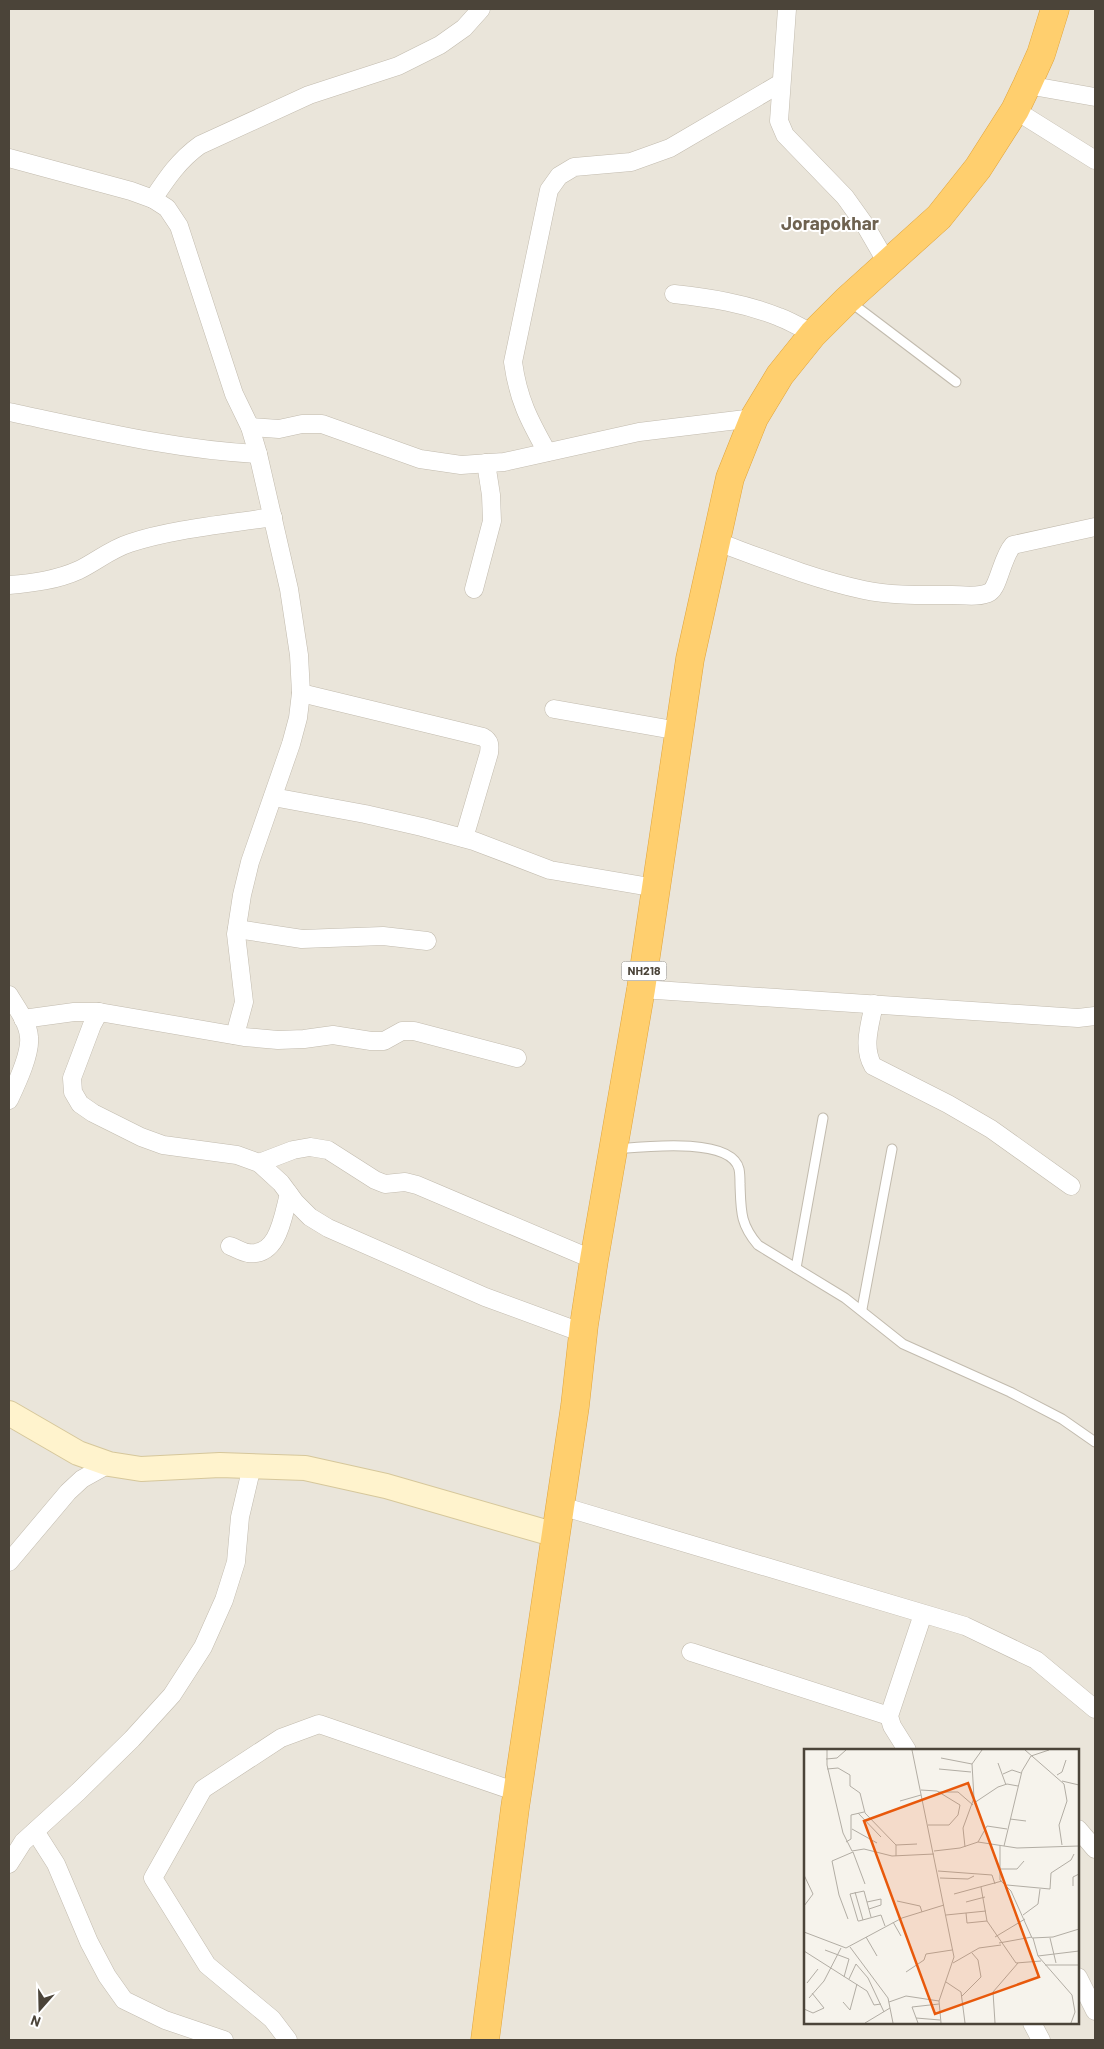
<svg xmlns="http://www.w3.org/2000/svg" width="1104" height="2049" viewBox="0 0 1104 2049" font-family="Barlow,sans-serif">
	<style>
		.residential { fill: #eae5da; fill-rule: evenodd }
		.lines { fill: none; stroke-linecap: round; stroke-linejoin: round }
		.lane-casing { stroke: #c2bbae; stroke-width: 11 }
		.street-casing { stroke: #c2bbae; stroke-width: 19 }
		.secondary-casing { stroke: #d6c79b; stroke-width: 26 }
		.highway-casing { stroke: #e0a43c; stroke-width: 29 }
		.lane { stroke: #fff; stroke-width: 9 }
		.street { stroke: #fff; stroke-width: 18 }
		.secondary { stroke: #fff3cd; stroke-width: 24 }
		.highway { stroke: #ffcf6e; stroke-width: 28 }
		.labels { text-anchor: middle; stroke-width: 4; stroke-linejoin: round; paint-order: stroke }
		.shield { fill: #fff; stroke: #817c74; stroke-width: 1 }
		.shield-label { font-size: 12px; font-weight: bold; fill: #4b4439 }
		.district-label { font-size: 19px; font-weight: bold; fill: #6e6250; stroke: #fff }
		.inset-road { fill: none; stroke: #b2ada4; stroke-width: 1 }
		.view { fill: #e8590c; fill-opacity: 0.15; stroke: #e8590c; stroke-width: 2.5 }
		.inset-edge { fill: none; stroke: #4b4439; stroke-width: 2.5 }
	</style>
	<rect width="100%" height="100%" fill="#f6f3ec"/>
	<path class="residential" d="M9 9H1095V2040H9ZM805 1750H1078V2023H805Z"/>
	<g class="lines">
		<defs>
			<g id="lane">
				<path d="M849 301 956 382"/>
				<path d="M616 1149C641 1147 731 1136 739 1169 740 1174 740 1180 740 1184 741 1211 740 1224 758 1245L845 1298 903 1344 1010 1392 1062 1419 1095 1442"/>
				<path d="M796 1268 823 1118"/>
				<path d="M862 1309 892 1149"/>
			</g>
			<g id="street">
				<path d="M787 9 779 121 785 135 845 197 865 225 887 263"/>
				<path d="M1027 85 1095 97"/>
				<path d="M1015 110 1095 160"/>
				<path d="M9 158 131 191 153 199 167 208 179 226 234 394 250 427 258 454 289 589 299 655 301 693 483 737C490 741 490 745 489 753L464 838"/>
				<path d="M153 199C167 178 179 160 200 145L309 95 398 66 440 45 464 28 481 9"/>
				<path d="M674 294C710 298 744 303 779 317 790 321 802 328 813 334"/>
				<path d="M9 412C91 429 174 450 258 454"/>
				<path d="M250 427 279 429 302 424H322L420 459 461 465 504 462 639 432 754 418"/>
				<path d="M547 452C529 420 518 399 513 362L549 190 559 176 574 167 631 162 670 148 781 83"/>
				<path d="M715 541C764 559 813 579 864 590 892 596 923 595 952 595 962 595 980 598 990 592 999 586 1002 557 1013 545L1095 527"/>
				<path d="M9 585C33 583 57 580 79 570 97 561 111 549 130 543 172 529 228 524 273 517"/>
				<path d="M474 589 492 521 491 495 486 463"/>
				<path d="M554 709 679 731"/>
				<path d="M273 797 365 814 422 827 474 841 550 870 656 888"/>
				<path d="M237 929 302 939 383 936 427 941"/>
				<path d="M641 989 1078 1018 1095 1016"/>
				<path d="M9 995C16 1007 28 1022 29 1037 31 1054 16 1085 9 1100"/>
				<path d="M874 1004C870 1025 862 1047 873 1066L948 1104 991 1129 1071 1186"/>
				<path d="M99 1012 92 1025 72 1078 73 1092 80 1104 93 1113 141 1137 163 1145 237 1155 259 1163 281 1183 295 1202 310 1217 328 1228 485 1297 583 1333"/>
				<path d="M23 1019 74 1012H99L244 1037 278 1040 304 1039 333 1035 371 1041H384L402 1031H414L517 1058"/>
				<path d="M235 1035 244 1002 236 934 242 895 250 862 291 744 298 718 301 693"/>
				<path d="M259 1163 293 1150 310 1147 328 1150 375 1180 385 1184 405 1182 417 1185 594 1260"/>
				<path d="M230 1246C236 1248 242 1252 248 1253 279 1257 283 1215 289 1194"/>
				<path d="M561 1506 965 1626 1036 1660 1095 1709"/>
				<path d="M9 1562 68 1492 82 1479 109 1464"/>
				<path d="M691 1652 889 1716"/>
				<path d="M907 1750 892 1726 889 1716 923 1614"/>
				<path d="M1078 1829 1095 1849"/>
				<path d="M35 1831 56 1864 89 1942 107 1976 124 2000 165 2020 224 2040"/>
				<path d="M9 1864 23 1842 78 1792 132 1739 172 1695 203 1647 224 1600 236 1562 240 1517 252 1466"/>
				<path d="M1078 1977 1095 2011"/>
				<path d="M1032 2023 1041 2040"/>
				<path d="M288 2040 272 2019 207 1965 153 1878 203 1789 281 1738 319 1724 517 1792"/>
			</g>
			<path id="secondary" d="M9 1413 78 1453 109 1464 141 1469 220 1465 305 1468 386 1486 556 1535"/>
			<path id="highway" d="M485 2040 515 1808 575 1406 584 1325 594 1260 641 989 690 659 730 478 754 418 780 375 813 334 847 300 939 217 978 168 1015 110 1027 85 1041 54 1055 9"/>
		</defs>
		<use href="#lane" class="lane-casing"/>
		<use href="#street" class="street-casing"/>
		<use href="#secondary" class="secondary-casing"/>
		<use href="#highway" class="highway-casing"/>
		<use href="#lane" class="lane"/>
		<use href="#street" class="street"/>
		<use href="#secondary" class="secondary"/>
		<use href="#highway" class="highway"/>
	</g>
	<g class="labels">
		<rect class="shield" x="621.5" y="961.5" width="45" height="19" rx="4"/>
		<g class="shield-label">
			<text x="644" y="975">NH218</text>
		</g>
		<g class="district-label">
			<text x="830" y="230">Jorapokhar</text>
		</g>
	</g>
	<g transform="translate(804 1749)">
		<rect width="275" height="275" fill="#f6f3ec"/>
		<path class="inset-road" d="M23 1V16L39 84 48 102 60 100 88 107 130 105M108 1 150 208 135 252 137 274M221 1 260 35 263 52 255 76 258 96M137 9 168 15M22 10 33 9 42 1M194 14 202 36M23 20 34 19 46 26V37L56 44 61 64 92 96V107M135 20 167 23M199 25 208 21 217 24M253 26 258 23 262 11M258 32 275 36M117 41 133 42 156 56 154 66 145 76H124M134 43H154L169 56M96 52 117 46M170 54 194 38 203 35 214 37M54 64 77 88M206 70 222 72M48 80 73 94M42 93 47 90V66L60 63M174 93 183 77 203 80M92 96 113 95M196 96V131L207 142 228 189 249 188 275 180M200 97 218 22 227 7 245 1M161 98 159 79 170 49 168 15 178 1M130 102 156 99 174 93 213 99 275 97M197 120H213L220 112M134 122 188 126 191 135M0 126 9 145 0 157M136 129 164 130 170 127M203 136 246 140 247 124 267 111 270 105M269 137V128L275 125M177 138 183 172M51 143 59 171M150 145 198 132M93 152 116 157 118 163M63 153 77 150V156L65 160M162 153 181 148M162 164 163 174 183 172 212 214 237 212M142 166 182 162M219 166 234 155 236 140M67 168 60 142 46 145 54 172H55L77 166 81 177M44 170 35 146 28 112 49 103 61 135M89 173 97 187M0 183 42 199 98 169 140 156M62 188 73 207M191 188 221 170M229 189 234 207 268 246 271 263 267 274M246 189 252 214M195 194 228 188M46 198 84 249 89 274M21 201 45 210 40 228M0 202 63 242 70 256 77 255M234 207 275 202M149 214 175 199 197 196M241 216H275M102 223 120 211 122 205 148 201M45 230 52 215 64 229 80 263M142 233 157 243 161 274M3 234 14 220M158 247 177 228 174 211 168 204M5 249 20 232 37 199M39 253 46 261 53 235M85 253 102 247 135 252M0 260 9 264 20 259 8 244M112 269 136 271M61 274 86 259M114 274 108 258 135 255M191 274 189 243 214 214"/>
		<path class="view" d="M164 34 235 228 131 265 60 72Z"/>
		<rect width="275" height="275" class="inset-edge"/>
	</g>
	<rect width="1104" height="2049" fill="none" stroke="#4b4439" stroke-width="20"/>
	<g transform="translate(40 2009) rotate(200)" stroke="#ffffff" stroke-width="4" paint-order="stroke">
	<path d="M0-4L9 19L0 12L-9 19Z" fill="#4b4439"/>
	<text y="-8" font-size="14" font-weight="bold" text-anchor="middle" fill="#4b4439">N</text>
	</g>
</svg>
